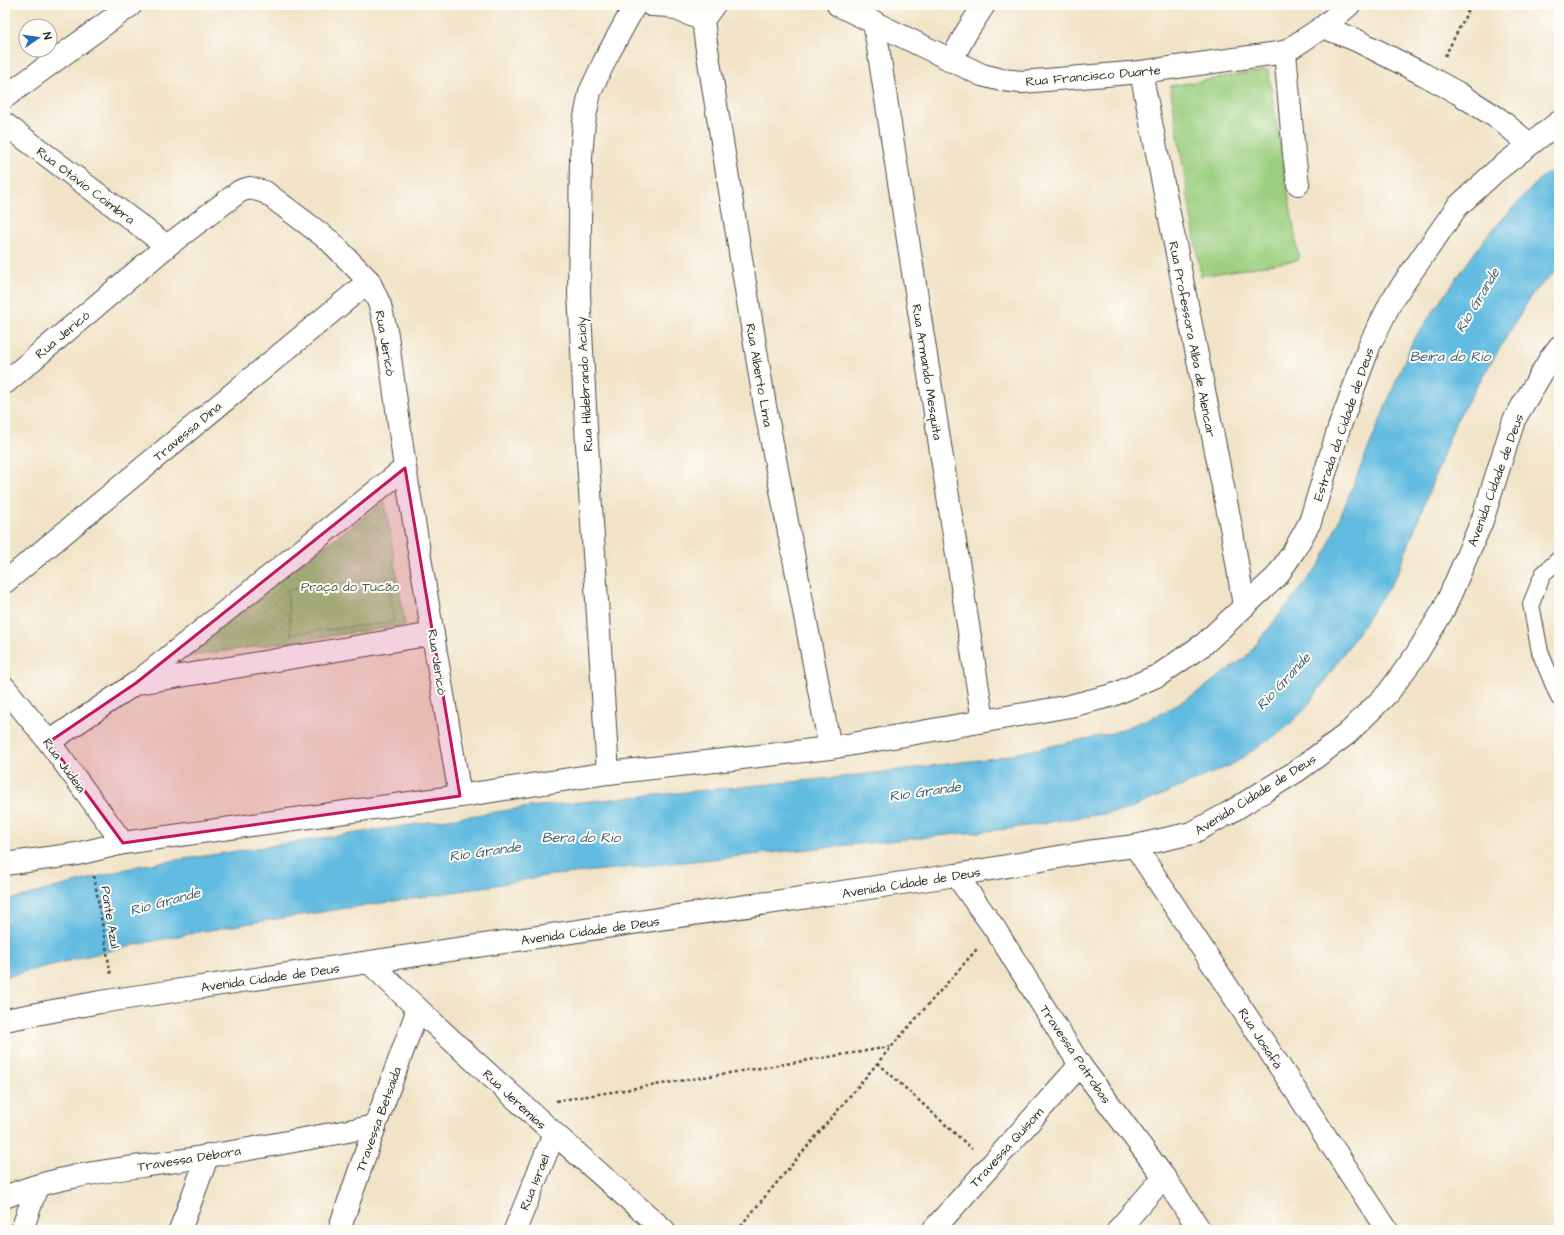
<svg xmlns="http://www.w3.org/2000/svg" width="1564" height="1235" viewBox="0 0 1564 1235" font-family="'Architects Daughter',sans-serif">
	<style>
		.park { fill: url(#park-dots); stroke: #637d55 }
		.garden { fill: #9bcf7f; stroke: #637d55 }
		.water { fill: #62bbe0; stroke: #467386 }
		.lines { fill: none; stroke-linecap: round; stroke-linejoin: round }
		.lane-casing { stroke: #494742; stroke-width: 18 }
		.street-casing { stroke: #494742; stroke-width: 24 }
		.path { stroke: #494742; stroke-width: 2.5; stroke-dasharray: 3 3; stroke-linecap: butt }
		.lane { stroke: #fff; stroke-width: 16 }
		.street { stroke: #fff; stroke-width: 22 }
		.marked { fill: #c2185b; fill-opacity: 0.2; stroke: #c2185b; stroke-width: 3; stroke-linejoin: round }
		.labels { text-anchor: middle; stroke-width: 4; stroke-linejoin: round; paint-order: stroke }
		.street-label { font-size: 13px; fill: #2b2b2b; stroke: #fdfcf7 }
		.park-label { font-size: 13px; fill: #4d5c44; stroke: #fdfcf7 }
		.water-label { font-size: 14px; font-style: italic; fill: #3e5d6a; stroke: #fdfcf7 }
	</style>
	<defs>
		<pattern id="park-dots" width="8" height="8" patternUnits="userSpaceOnUse"><rect width="8" height="8" fill="#9bcf7f"/><path d="M2 2h.1M6 6h.1" fill="none" stroke="#86b26e" stroke-width="1.8" stroke-linecap="round"/></pattern>
	</defs>
	<rect width="100%" height="100%" fill="#fdfcf7"/>
	<filter id="ink" filterUnits="userSpaceOnUse"><feTurbulence type="fractalNoise" baseFrequency=".025" numOctaves="2"/><feDisplacementMap in="SourceGraphic" scale="8" xChannelSelector="R" yChannelSelector="G"/><feConvolveMatrix kernelMatrix="1 2 1 2 8 2 1 2 1" color-interpolation-filters="sRGB"/></filter>
	<filter id="wash" filterUnits="userSpaceOnUse"><feTurbulence type="fractalNoise" baseFrequency=".012" numOctaves="4" result="noise"/><feDisplacementMap in="SourceGraphic" scale="16" xChannelSelector="R" yChannelSelector="G"/><feGaussianBlur stdDeviation="0.9" result="paint"/><feColorMatrix in="noise" values="0 0 0 0 0 0 0 0 0 0 0 0 0 0 0 0 0 1.4 0 .05"/><feComposite in="paint" operator="in"/></filter>
	<g filter="url(#wash)">
		<rect width="100%" height="100%" fill="#f1e3c7"/>
		<path class="park" d="M385 502 405 625 170 659Z"/>
		<g class="garden">
			<path d="M1268 70 1299 260 1201 276 1170 86Z"/>
			<path d="M388 577 394 622 291 634 287 590Z"/>
		</g>
		<path class="water" d="M1559 165V267L1531 296 1456 421 1397 575 1307 707 1286 728 1233 764 1127 810 1006 829 545 876C430 898 314 911 199 932 134 944 69 960 5 977V901L138 866 529 807 843 777 995 758 1113 733 1160 714 1198 692 1246 657 1322 561 1413 340 1485 238 1542 177Z"/>
	</g>
	<g filter="url(#ink)">
		<g class="lines">
			<defs>
				<path id="lane" d="M1559 559 1543 574 1531 604 1540 652 1559 698"/>
				<g id="street">
					<path d="M651 5 669 6 703 20"/>
					<path d="M714 5 703 20 706 43 765 406 830 748"/>
					<path d="M838 5 982 75 1002 80 1022 82 1141 72 1285 52 1323 27 1349 5"/>
					<path d="M874 22 983 721"/>
					<path d="M1323 27 1356 40 1423 74 1458 93 1499 119 1529 144"/>
					<path d="M1285 52 1294 154 1298 184"/>
					<path d="M951 61 966 33 984 5"/>
					<path d="M1141 72 1232 532 1244 606"/>
					<path d="M5 97 131 5"/>
					<path d="M5 124 167 246"/>
					<path d="M5 383 167 246 240 191 250 188 265 192 330 241 369 281 380 305 387 335 405 468 460 796"/>
					<path d="M5 582 369 281"/>
					<path d="M138 683 433 634"/>
					<path d="M5 688 49 742 123 843"/>
					<path d="M49 742 136 683 405 468"/>
					<path d="M608 773 587 444 579 294 581 157 584 122 590 92 606 58 635 5"/>
					<path d="M1135 846 1387 1230"/>
					<path d="M5 864 77 854 123 843 460 796 608 773 830 748 1070 706 1113 695 1159 675 1204 644 1277 576 1295 549 1310 522 1339 428 1370 344 1392 300 1457 207 1496 171 1559 122"/>
					<path d="M956 875 995 929 1080 1065 1164 1177 1200 1230"/>
					<path d="M370 963C465 1055 564 1143 664 1230"/>
					<path d="M5 1020 100 1002 956 875 1087 852 1135 846 1192 833 1227 814 1297 771 1347 734 1388 693 1416 655 1444 609 1482 521 1514 420 1550 359 1559 347"/>
					<path d="M5 1197C59 1174 119 1170 177 1161 243 1151 309 1138 375 1126"/>
					<path d="M22 1230 37 1186"/>
					<path d="M180 1230 208 1155"/>
					<path d="M339 1230 375 1126 418 1009"/>
					<path d="M515 1230 554 1134"/>
					<path d="M933 1230 1080 1065"/>
					<path d="M1118 1230 1164 1177"/>
				</g>
			</defs>
			<use href="#lane" class="lane-casing"/>
			<use href="#street" class="street-casing"/>
			<g class="path">
				<path d="M1445 56 1471 5"/>
				<path d="M94 876 111 976"/>
				<path d="M878 1063 972 1149"/>
				<path d="M556 1101 890 1047"/>
				<path d="M737 1230 891 1047 977 949"/>
			</g>
			<use href="#lane" class="lane"/>
			<use href="#street" class="street"/>
		</g>
	</g>
	<path class="marked" d="M405 468 460 796 123 843 49 742 136 683Z"/>
	<g class="labels">
		<g class="street-label">
			<text transform="translate(1093 75) rotate(-5)" y="5">Rua Francisco Duarte</text>
			<text transform="translate(86 185) rotate(37)" y="5">Rua Otávio Coimbra</text>
			<text transform="translate(62 334) rotate(-40)" y="5">Rua Jericó</text>
			<text transform="translate(1193 339) rotate(79)" y="5">Rua Professora Alba de Alencar</text>
			<text transform="translate(386 343) rotate(80)" y="5">Rua Jericó</text>
			<text transform="translate(928 372) rotate(81)" y="5">Rua Armando Mesquita</text>
			<text transform="translate(760 375) rotate(80)" y="5">Rua Alberto Lima</text>
			<text transform="translate(584 384) rotate(-93)" y="5">Rua Hildebrando Acioly</text>
			<text transform="translate(1343 424) rotate(-71)" y="5">Estrada da Cidade de Deus</text>
			<text transform="translate(187 431) rotate(-40)" y="5">Travessa Dina</text>
			<text transform="translate(1495 480) rotate(-70)" y="5">Avenida Cidade de Deus</text>
			<text transform="translate(438 662) rotate(81)" y="5">Rua Jericó</text>
			<text transform="translate(65 765) rotate(54)" y="5">Rua Judeia</text>
			<text transform="translate(1255 794) rotate(-32)" y="5">Avenida Cidade de Deus</text>
			<text transform="translate(911 882) rotate(-9)" y="5">Avenida Cidade de Deus</text>
			<text transform="translate(111 917) rotate(81)" y="5">Ponte Azul</text>
			<text transform="translate(590 930) rotate(-8)" y="5">Avenida Cidade de Deus</text>
			<text transform="translate(270 977) rotate(-8)" y="5">Avenida Cidade de Deus</text>
			<text transform="translate(1261 1038) rotate(57)" y="5">Rua Josafá</text>
			<text transform="translate(1076 1054) rotate(56)" y="5">Travessa Patrobas</text>
			<text transform="translate(515 1099) rotate(43)" y="5">Rua Jeremias</text>
			<text transform="translate(378 1119) rotate(-70)" y="5">Travessa Betsaida</text>
			<text transform="translate(1006 1147) rotate(-48)" y="5">Travessa Quisom</text>
			<text transform="translate(189 1158) rotate(-9)" y="5">Travessa Débora</text>
			<text transform="translate(534 1182) rotate(-68)" y="5">Rua Israel</text>
		</g>
		<g class="park-label">
			<text x="350" y="591">Praça do Tucão</text>
		</g>
		<g class="water-label">
			<text transform="translate(1477 300) rotate(-59)" y="5">Rio Grande</text>
			<text x="1450" y="361">Beira do Rio</text>
			<text transform="translate(1283 681) rotate(-47)" y="5">Rio Grande</text>
			<text transform="translate(925 791) rotate(-8)" y="5">Rio Grande</text>
			<text x="581" y="842">Bera do Rio</text>
			<text transform="translate(485 851) rotate(-8)" y="5">Rio Grande</text>
			<text transform="translate(165 901) rotate(-15)" y="5">Rio Grande</text>
		</g>
	</g>
	<rect width="1564" height="1235" fill="none" stroke="#fdfcf7" stroke-width="20"/>
	<g transform="translate(38 38) rotate(77)"><circle r="19" fill="#fdfcf7" stroke="#a9a8a5"/>
	<path d="M0-3L7 15L0 10L-7 15Z" fill="#1f6fb2"/>
	<text y="-6" font-size="11" font-weight="bold" text-anchor="middle" fill="#2b2b2b">N</text>
	</g>
</svg>
